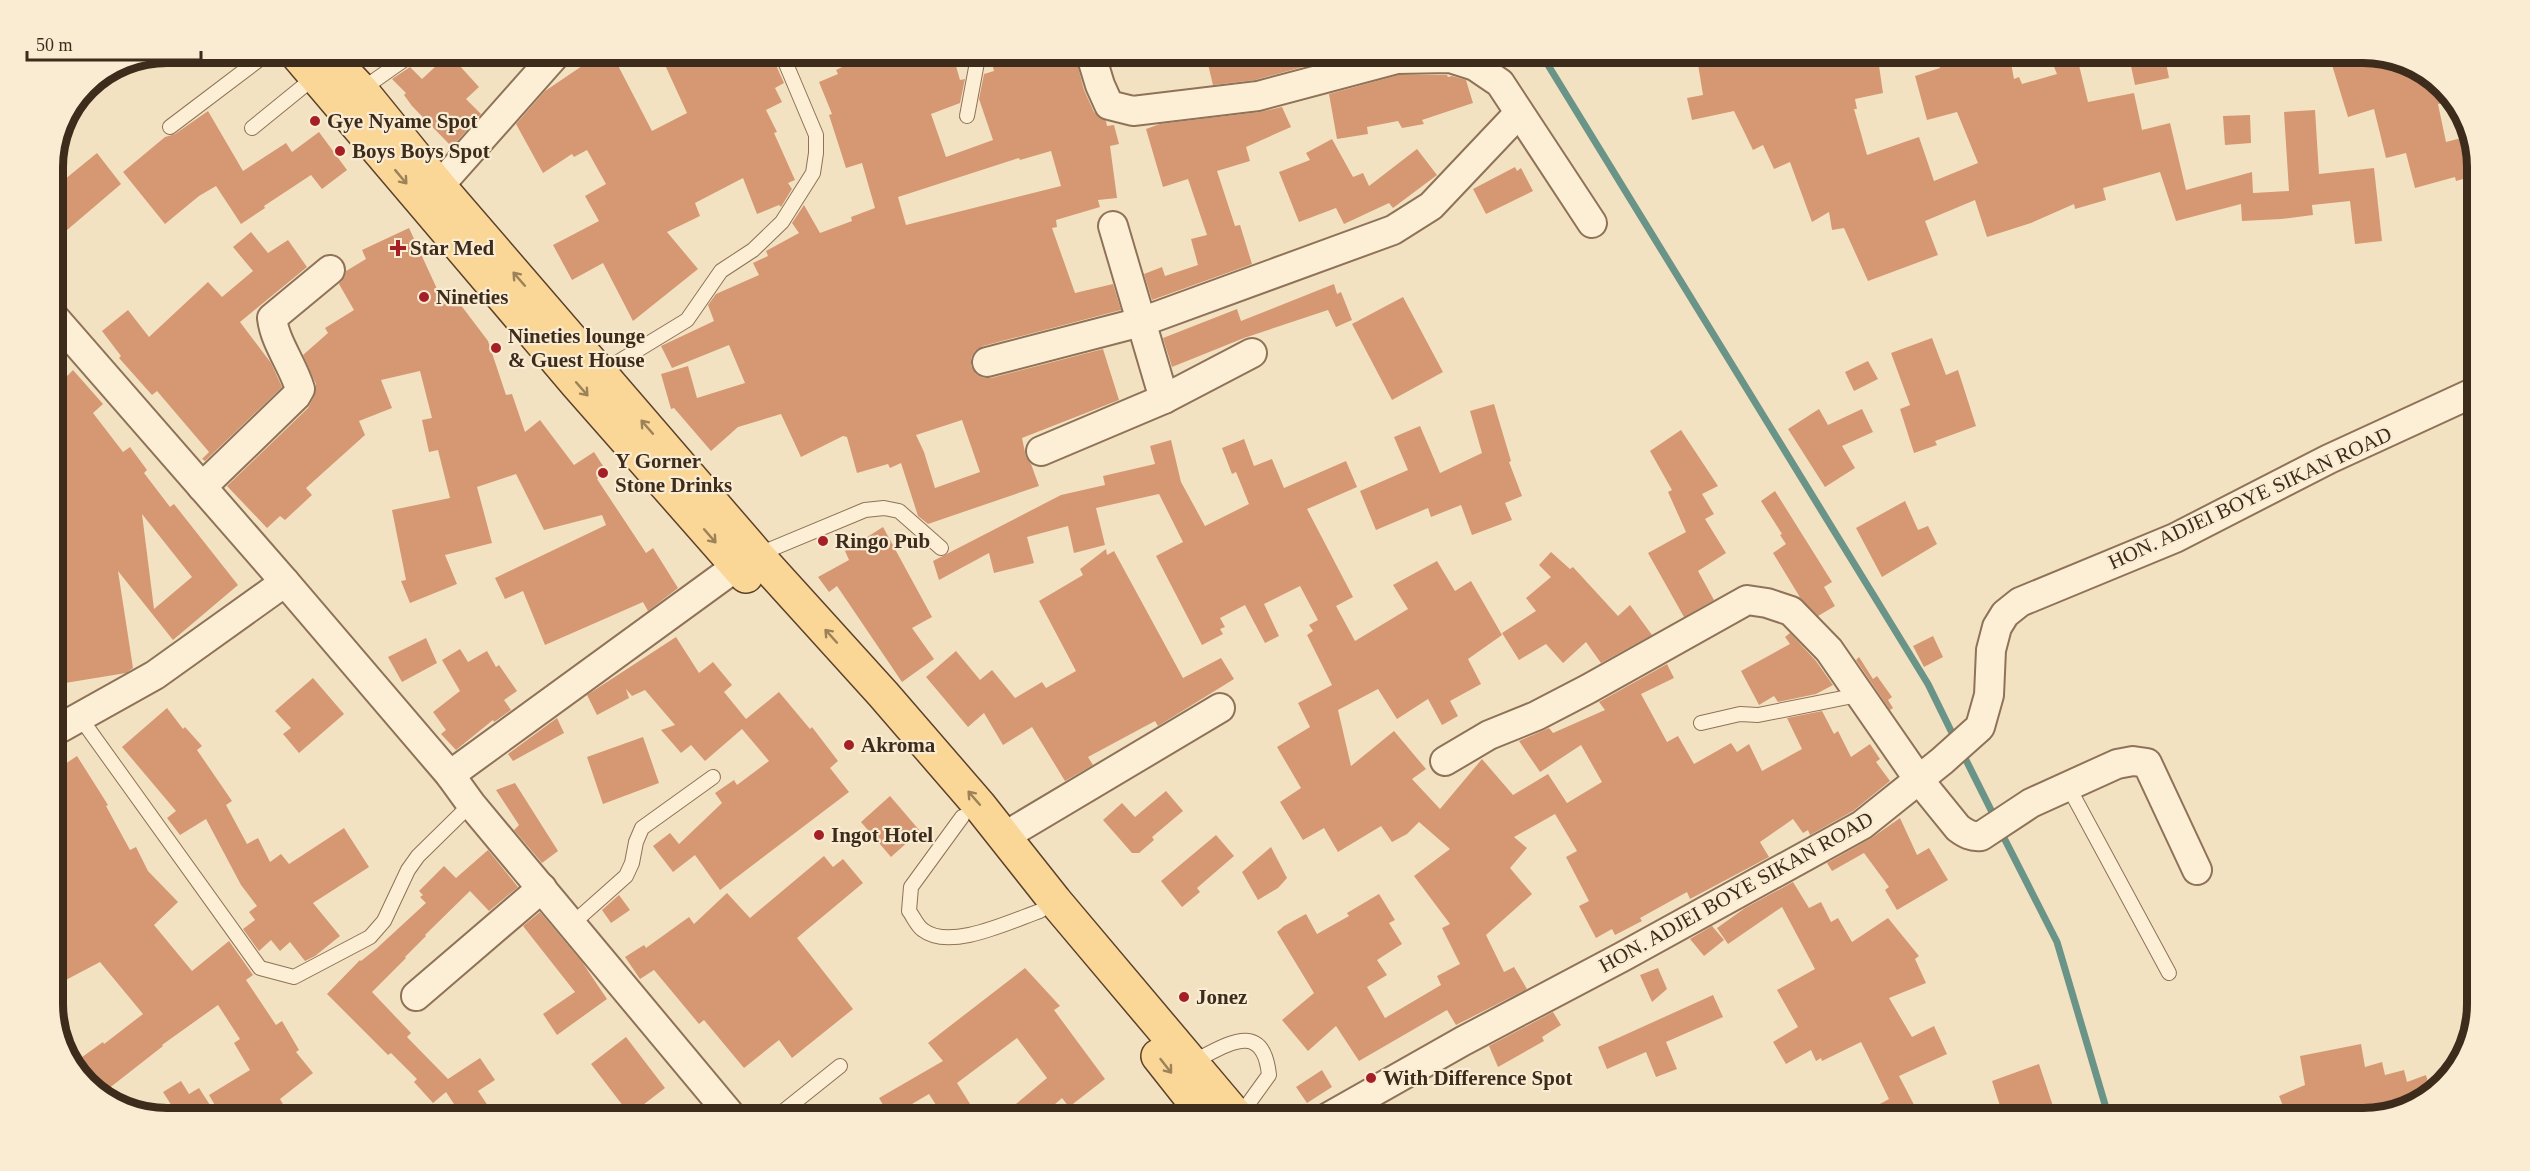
<svg xmlns="http://www.w3.org/2000/svg" width="2530" height="1171" viewBox="0 0 2530 1171" font-family="'Times New Roman',serif">
	<style>
		.lines { fill: none; stroke-linecap: round; stroke-linejoin: round }
		.stream { stroke: #6a9488; stroke-width: 7 }
		.building { fill: #d59873; fill-rule: evenodd }
		.lane-casing { stroke: #8f7257; stroke-width: 16 }
		.street-casing { stroke: #8f7257; stroke-width: 32 }
		.primary-casing { stroke: #5c402b; stroke-width: 36 }
		.lane { stroke: #fcefd6; stroke-width: 14 }
		.street { stroke: #fcefd6; stroke-width: 28 }
		.primary { stroke: #fad796; stroke-width: 33 }
		.oneway { stroke: #9c8159 }
		.poi-dot { fill: #a52026; stroke: #f9ecd2; stroke-width: 2 }
		.labels { text-anchor: middle; stroke-width: 4.5; stroke-linejoin: round; paint-order: stroke }
		.poi-label { font-size: 21px; font-weight: bold; fill: #3d2b1c; stroke: #f9ecd2; text-anchor: start }
		.street-label { font-size: 21px; fill: #3d2b1c; stroke: #f9ecd2 }
		.rim { fill: none; stroke: #3d2b1c; stroke-width: 8 }
	</style>
	<rect width="100%" height="100%" fill="#f3e2c2"/>
	<g class="lines">
		<g class="stream">
			<path d="M1540 52 1928 684 1955 739"/>
			<path d="M1962 752 1996 820"/>
			<path d="M2000 830 2057 942 2109 1118"/>
		</g>
	</g>
	<g class="building">
		<path d="M367 52H397L398 53 380 66Z"/>
		<path d="M602 52H611L652 131 687 113 659 52H770L784 83 775 88 782 102 766 110 777 132 774 133 795 180 788 183 792 189 781 207 779 205 757 214 743 178 695 203 700 216 667 232 698 269 633 321 603 263 572 280 553 245 599 221 585 196 606 184 587 150 574 157 572 154 543 173 516 124 545 91 585 64 584 62Z"/>
		<path d="M873 52H952L960 80 965 79 960 103 931 114 946 157 993 140 979 99 984 74 994 71 990 56 991 52H1074L1084 90 1094 112 1106 121 1107 126 1114 125 1119 144 1110 146 1117 198 1098 200 1100 207 1056 220 1057 227 1052 228 1075 293 1113 284 1121 310 983 346 975 351 971 358V366L976 374 983 378H991L1103 349 1119 400 1022 438 1026 457 1031 464 1039 486 928 524 918 516 901 463 890 468 888 464 857 473 847 437 843 436 801 457 781 414 738 427 711 451 674 408 671 409 661 374 688 366 697 398 745 383 729 345 672 368 661 346 714 321 708 305 716 294 759 275 753 263 768 256 766 251 799 233 792 223 804 205 820 233 852 221 851 217 875 208 862 163 846 168 829 115 832 114 819 82 838 74 836 70ZM1051 151 1061 186 906 225 898 197 1019 158 1020 160ZM962 420 980 472 935 488 924 452 916 435Z"/>
		<path d="M1205 52H1357L1255 80 1213 85Z"/>
		<path d="M1696 52H1877L1883 93 1855 99 1857 109H1854L1867 155 1919 137 1934 181 1978 163 1957 112 1927 120 1915 76 1940 68 1938 52H2009L2014 79 2019 77 2022 84 2057 74 2052 62 2076 53 2088 102 2134 93 2142 130 2170 123 2186 190 2252 172 2253 193 2289 191 2284 112 2315 110 2319 174 2374 168 2382 241 2355 244 2350 201 2312 205 2313 215 2281 219 2242 221 2241 204 2176 221 2160 172 2103 188 2106 200 2075 209 2074 204 2031 223 1987 237 1975 200 1925 221 1938 255 1868 281 1844 228 1832 230 1829 212 1812 222 1790 162 1774 169 1763 145 1753 150 1734 111 1692 120 1687 98 1703 95Z"/>
		<path d="M2128 52H2164L2169 78 2135 85Z"/>
		<path d="M449 54 479 87 466 99 481 114 452 147 412 106 404 95 406 93 392 79 410 67 422 79Z"/>
		<path d="M2391 58 2407 61 2457 102 2438 104 2446 142 2469 136 2477 160V175L2456 181 2455 177 2415 188 2406 153 2386 158 2374 109 2348 117 2332 65Z"/>
		<path d="M1399 75H1447L1448 77 1452 76 1466 80 1473 103 1422 120 1424 124 1402 128 1398 121 1367 127 1368 134 1337 139 1329 94Z"/>
		<path d="M1282 107 1291 127 1246 147 1250 161 1217 171 1235 226 1240 225 1252 264 1152 300 1144 274 1162 267 1165 276 1198 265 1191 239 1207 235 1188 179 1163 187 1146 129 1160 124 1260 112Z"/>
		<path d="M208 111 243 171 286 143 292 152 319 132 347 170 322 189 311 175 264 206 265 208 241 224 216 186 199 196 165 224 123 172 165 137 175 134Z"/>
		<path d="M2250 115 2251 143 2225 145 2223 116Z"/>
		<path d="M1332 139 1353 177 1363 173 1369 186 1417 149 1437 175 1393 208 1389 203 1344 224 1336 208 1299 222 1279 172 1310 160 1306 153Z"/>
		<path d="M97 153 121 184 53 242V189Z"/>
		<path d="M1515 167 1517 171 1521 168 1533 191 1486 214 1473 189Z"/>
		<path d="M409 228 444 304 454 296 488 341 506 395 512 394 525 432 540 420 574 465 594 452 607 472 597 479 646 553 653 548 678 588 648 611 643 602 545 645 523 591 505 599 495 578 606 525 602 515 544 530 516 474 477 487 492 543 445 555 457 584 410 603 401 581 406 580 392 510 450 498 438 450 429 452 422 420 432 418 420 371 381 380 392 408 359 421 365 435 306 488 312 495 285 520 280 516 267 528 227 486 308 408 314 397 316 384 303 355 328 333 325 328 354 310 339 284 345 276 346 271 366 259 362 250Z"/>
		<path d="M251 232 268 253 288 240 307 267 240 322 271 363 282 387 205 461 202 459 209 452 157 391 152 395 119 358 121 356 102 331 128 310 149 337 208 282 222 297 253 271 233 247Z"/>
		<path d="M1334 284 1337 294 1341 292 1352 320 1336 327 1328 310 1244 338 1172 367 1163 338 1237 309 1241 321Z"/>
		<path d="M1403 297 1443 372 1392 400 1352 324Z"/>
		<path d="M1932 338 1946 375 1958 370 1976 426 1935 441 1937 445 1914 453 1900 409 1910 405 1891 353Z"/>
		<path d="M1868 361 1878 379 1854 391 1845 372Z"/>
		<path d="M53 368 63 380 73 370 103 404 93 413 123 452 130 447 147 470 144 473 170 507 174 504 238 585 173 640 118 571 133 668 126 673 53 685ZM142 514 192 577 154 609Z"/>
		<path d="M1494 404 1511 461 1509 462 1522 496 1505 503 1512 520 1472 535 1461 505 1431 517 1428 508 1376 530 1360 491 1408 470 1394 437 1420 426 1440 473 1482 453 1470 411Z"/>
		<path d="M1819 409 1828 425 1862 409 1873 432 1842 446 1855 468 1825 487 1788 429Z"/>
		<path d="M1681 430 1718 486 1702 494 1714 514 1705 519 1726 553 1698 571 1714 600 1684 617 1648 553 1686 532 1668 492 1672 490 1650 451Z"/>
		<path d="M1244 439 1254 466 1272 459 1284 488 1346 461 1357 487 1307 509 1353 597 1336 606 1355 641 1408 609 1393 585 1437 561 1455 591 1471 581 1502 635 1468 659 1481 684 1450 701 1458 716 1442 725 1428 699 1397 719 1378 689 1338 710 1351 766 1394 731 1426 769 1412 779 1440 809 1482 759 1513 795 1548 774 1567 803 1602 782 1581 745 1540 772 1519 741 1549 728 1553 733 1605 710 1599 702 1667 664 1674 678 1641 694 1667 742 1678 736 1694 764 1731 743 1737 752 1749 744 1762 771 1802 749 1787 718 1822 711 1834 734 1838 731 1851 757 1870 744 1880 759 1876 762 1890 781 1853 811 1810 835 1808 830 1803 833 1793 819 1760 842 1769 857 1690 899 1687 892 1640 918 1642 921 1615 935 1612 929 1596 938 1579 906 1589 901 1566 857 1577 851 1555 814 1514 837 1527 848 1510 868 1532 894 1486 935 1504 972 1514 967 1527 989 1456 1025 1447 1010 1359 1061 1336 1026 1308 1051 1282 1020 1314 993 1277 932 1284 926 1306 914 1317 934 1349 916 1347 913 1379 894 1395 920 1389 923 1402 944 1377 960 1387 975 1367 987 1385 1018 1441 985 1437 976 1460 964 1442 928 1450 924 1414 876 1450 849 1419 822 1407 834 1392 842 1381 826 1338 852 1324 828 1303 840 1280 802 1301 788 1277 747 1310 727 1298 703 1332 685 1307 635 1313 631 1309 625 1318 620 1300 586 1264 604 1279 636 1265 643 1245 605 1220 618 1225 627 1220 629 1223 634 1202 645 1156 556 1183 542 1159 494 1096 508 1105 545 1074 553 1068 526 1027 537 1034 563 994 573 989 553 939 580 933 561 1061 495 1105 485 1103 476 1155 464 1150 446 1171 440 1181 482 1205 526 1249 504 1236 472 1232 474 1222 448Z"/>
		<path d="M1775 491 1832 582 1824 587 1835 606 1818 616 1801 599 1773 553 1786 544 1780 535 1782 534 1761 501Z"/>
		<path d="M1905 501 1918 530 1928 526 1937 544 1882 577 1856 528Z"/>
		<path d="M883 527 932 617 912 628 934 659 902 682 837 586 829 592 818 577 849 560 845 551Z"/>
		<path d="M1106 549 1107 555 1114 551 1183 678 1221 658 1234 679 1158 726 1155 721 1088 757 1093 765 1065 781 1032 727 1003 745 984 713 968 727 926 677 956 651 980 680 992 670 1015 698 1042 682 1046 688 1076 671 1039 601 1083 575 1080 569Z"/>
		<path d="M1551 552 1570 569 1573 567 1618 616 1630 605 1652 635 1601 663 1586 642 1563 663 1546 644 1519 660 1502 633 1536 611 1526 598 1551 577 1539 565Z"/>
		<path d="M1790 633 1816 661 1833 685 1816 694 1778 702 1774 696 1759 705 1741 671 1790 644 1785 637Z"/>
		<path d="M1933 636 1943 657 1924 667 1913 646Z"/>
		<path d="M676 637 699 673 713 662 732 685 724 692 746 719 779 692 810 729 812 727 838 761 830 768 849 792 720 890 695 855 673 872 653 846 670 833 679 844 722 803 715 793 734 780 737 785 769 761 742 729 705 761 691 745 681 753 661 730 675 725 645 690 632 696 626 689 629 698 597 715 587 695Z"/>
		<path d="M426 638 437 663 402 682 388 657Z"/>
		<path d="M460 649 468 662 487 651 496 667 499 665 517 691 504 700 511 710 494 722 493 720 456 750 441 734 446 730 433 712 460 691 442 660Z"/>
		<path d="M1859 657 1873 679 1877 676 1892 697 1888 700 1893 708 1890 710 1856 660Z"/>
		<path d="M313 678 344 714 299 753 283 734 291 728 275 711Z"/>
		<path d="M167 708 183 729 185 727 202 746 197 750 232 801 226 805 247 844 258 838 270 862 281 854 289 864 344 828 369 867 313 903 340 936 315 956 305 961 290 942 280 951 271 940 259 951 243 929 255 920 249 912 257 906 241 885 206 819 180 835 167 818 176 811 122 747Z"/>
		<path d="M557 718 564 733 513 761 508 754Z"/>
		<path d="M643 737 659 783 603 804 587 757Z"/>
		<path d="M77 756 108 805 106 806 130 850 136 847 148 871 178 902 154 925 192 971 229 941 253 975 246 980 276 1025 282 1021 299 1050 296 1052 313 1073 280 1099 284 1106 264 1119H223L209 1095 250 1070 234 1043 240 1039 218 1005 162 1045 163 1046 103 1093 72 1068 71 1065 103 1042 104 1044 143 1014 100 962 62 982 53 964V960L61 955 53 940V776L64 769 62 766Z"/>
		<path d="M515 783 558 851 542 863 514 830 519 825 496 790Z"/>
		<path d="M1166 791 1183 811 1152 837 1154 840 1139 853H1132L1103 820 1122 803 1135 817Z"/>
		<path d="M890 796 920 831 891 857 861 822Z"/>
		<path d="M1900 818 1917 855 1929 848 1948 880 1897 910 1885 890 1889 887 1864 853 1832 871 1827 863 1870 839Z"/>
		<path d="M1216 835 1234 856 1197 888 1200 892 1182 907 1161 881Z"/>
		<path d="M1271 847 1287 878 1278 888 1258 900 1242 872Z"/>
		<path d="M488 850 518 887 489 911 470 891 425 935 426 936 405 957 406 958 372 992 411 1033 407 1037 448 1079 480 1058 495 1080 478 1091 497 1119H464L446 1092 433 1103 414 1082 417 1079 391 1053 388 1055 327 994 360 960 361 961 376 949 426 903 420 897 423 895 419 891 444 866 456 878Z"/>
		<path d="M824 856 833 867 843 859 863 883 797 938 853 1009 792 1058 779 1040 744 1068 704 1020 699 1024 654 970 640 979 625 957 644 945 646 948 689 917 694 924 727 893 750 918Z"/>
		<path d="M1793 882 1809 908 1821 902 1831 922 1838 918 1852 942 1888 918 1919 956 1915 959 1926 983 1889 998 1912 1037 1934 1026 1947 1054 1899 1076 1921 1118H1885L1878 1105 1889 1099 1861 1042 1822 1061 1821 1058 1816 1061 1811 1050 1786 1064 1773 1042 1798 1027 1777 990 1815 969 1782 907 1728 944 1717 928 1745 908Z"/>
		<path d="M619 895 630 910 611 923 602 910Z"/>
		<path d="M540 912 582 962 607 999 557 1035 543 1014 575 992 523 926Z"/>
		<path d="M1712 926 1724 940 1704 956 1690 939Z"/>
		<path d="M1025 968 1060 1006 1054 1010 1105 1079 1069 1107 1062 1098 1038 1119H998L1047 1078 1017 1038 957 1083 972 1107 955 1119H945L929 1094 890 1117 879 1098 943 1061 928 1043Z"/>
		<path d="M1658 968 1667 989 1652 1002 1640 975Z"/>
		<path d="M1713 995 1723 1017 1666 1042 1677 1069 1656 1077 1646 1052 1607 1069 1598 1047Z"/>
		<path d="M1553 1012 1561 1025 1542 1037 1544 1041 1498 1067 1489 1046Z"/>
		<path d="M626 1037 665 1088 630 1115 591 1064Z"/>
		<path d="M2361 1044 2365 1067 2382 1062 2385 1075 2404 1070 2407 1082 2426 1075 2431 1093 2412 1099V1102L2367 1115 2368 1117 2363 1118H2288L2279 1096 2305 1085 2300 1056Z"/>
		<path d="M2039 1064 2057 1118H2004L1992 1081Z"/>
		<path d="M1322 1070 1332 1087 1307 1103 1296 1087Z"/>
		<path d="M181 1081 189 1094 199 1088 210 1105 188 1119H180L163 1092Z"/>
	</g>
	<g class="lines">
		<defs>
			<g id="lane">
				<path d="M361 90 415 52"/>
				<path d="M967 116 978 57 982 52"/>
				<path d="M170 127 269 52"/>
				<path d="M252 128 316 76"/>
				<path d="M600 373 687 320 721 271 753 250 782 222 813 173 816 153V135L781 52"/>
				<path d="M757 555 865 510 884 508 899 511 941 548"/>
				<path d="M79 716 260 968 294 977 370 937 384 921 408 870 418 856 471 804"/>
				<path d="M1701 723 1740 714 1758 715 1858 695"/>
				<path d="M2068 786 2169 973"/>
				<path d="M962 817 911 887 909 911C913 916 917 926 923 930 950 951 1011 921 1040 911"/>
				<path d="M572 924 626 876 632 863 636 842 642 828 713 777"/>
				<path d="M1192 1062C1224 1047 1263 1017 1269 1075L1238 1118"/>
				<path d="M775 1118 840 1066"/>
			</g>
			<g id="street">
				<path d="M1090 52 1100 85 1109 105 1133 111 1258 96 1397 59 1450 58 1475 66 1500 83 1592 223"/>
				<path d="M439 186 558 52"/>
				<path d="M1113 226 1164 399"/>
				<path d="M53 316 285 582 450 775 471 804 733 1118"/>
				<path d="M987 362 1141 322 1393 230 1431 206 1519 113"/>
				<path d="M1041 451 1164 399 1252 353"/>
				<path d="M202 487 296 396 300 389C293 365 275 343 272 318L330 270"/>
				<path d="M53 732 155 675 285 582"/>
				<path d="M1445 761 1489 735 1536 716 1588 689 1747 600 1767 603 1791 611 1829 650 1919 780 1958 828C1966 834 1972 837 1981 836L2031 803 2117 764 2133 761 2147 763 2197 870"/>
				<path d="M450 775 737 566"/>
				<path d="M1005 836 1220 708"/>
				<path d="M416 996 542 888"/>
				<path d="M1327 1118 1463 1041 1622 957 1862 825 1942 761 1980 727 1989 695 1991 650 1997 627 2005 614 2020 602 2175 538 2329 459 2477 391"/>
			</g>
			<g id="primary">
				<path d="M295 52 577 384 746 576"/>
				<path d="M325 52 361 90 439 186 757 555 883 694 979 805 1055 901 1238 1118"/>
				<path d="M1158 1056 1207 1118"/>
			</g>
		</defs>
		<use href="#lane" class="lane-casing"/>
		<use href="#street" class="street-casing"/>
		<use href="#primary" class="primary-casing"/>
		<use href="#lane" class="lane"/>
		<use href="#street" class="street"/>
		<use href="#primary" class="primary"/>
	</g>
	<defs><path id="oneway-shaft" d="M-6 0H5M1.5-3L5.5 0L1.5 3" fill="none" stroke-width="1.6" stroke-linecap="round" stroke-linejoin="round" transform="scale(1.5)"/></defs>
	<g class="oneway">
		<use href="#oneway-shaft" transform="translate(401 177) rotate(50)"/>
		<use href="#oneway-shaft" transform="translate(519 279) rotate(-131)"/>
		<use href="#oneway-shaft" transform="translate(582 389) rotate(49)"/>
		<use href="#oneway-shaft" transform="translate(647 427) rotate(-131)"/>
		<use href="#oneway-shaft" transform="translate(710 536) rotate(49)"/>
		<use href="#oneway-shaft" transform="translate(831 636) rotate(-132)"/>
		<use href="#oneway-shaft" transform="translate(974 798) rotate(-131)"/>
		<use href="#oneway-shaft" transform="translate(1166 1066) rotate(52)"/>
	</g>
	<g class="poi-dot">
		<circle cx="315" cy="121" r="6"/>
		<circle cx="340" cy="151" r="6"/>
		<path d="M395 239h6v6h6v6h-6v6h-6v-6h-6v-6h6z"/>
		<circle cx="424" cy="297" r="6"/>
		<circle cx="496" cy="348" r="6"/>
		<circle cx="603" cy="473" r="6"/>
		<circle cx="823" cy="541" r="6"/>
		<circle cx="849" cy="745" r="6"/>
		<circle cx="819" cy="835" r="6"/>
		<circle cx="1184" cy="997" r="6"/>
		<circle cx="1371" cy="1078" r="6"/>
	</g>
	<g class="labels">
		<g class="poi-label">
			<text x="327" y="128">Gye Nyame Spot</text>
			<text x="352" y="158">Boys Boys Spot</text>
			<text x="410" y="255">Star Med</text>
			<text x="436" y="304">Nineties</text>
			<text x="508" y="343">Nineties lounge<tspan x="508" dy="24">&amp; Guest House</tspan></text>
			<text x="615" y="468">Y Gorner<tspan x="615" dy="24">Stone Drinks</tspan></text>
			<text x="835" y="548">Ringo Pub</text>
			<text x="861" y="752">Akroma</text>
			<text x="831" y="842">Ingot Hotel</text>
			<text x="1196" y="1004">Jonez</text>
			<text x="1383" y="1085">With Difference Spot</text>
		</g>
		<g class="street-label">
			<text transform="translate(2250 498) rotate(-25)" y="7">HON. ADJEI BOYE SIKAN ROAD</text>
			<text transform="translate(1736 892) rotate(-29)" y="7">HON. ADJEI BOYE SIKAN ROAD</text>
		</g>
	</g>
	<path d="M0 0H2530V1171H0ZM167 63H2363A104 104 0 0 1 2467 167V1004A104 104 0 0 1 2363 1108H167A104 104 0 0 1 63 1004V167A104 104 0 0 1 167 63Z" fill="#f9ecd2" fill-rule="evenodd"/>
	<path class="rim" d="M167 63H2363A104 104 0 0 1 2467 167V1004A104 104 0 0 1 2363 1108H167A104 104 0 0 1 63 1004V167A104 104 0 0 1 167 63Z"/>
	<path d="M27 51v9h174v-9" fill="none" stroke="#3d2b1c" stroke-width="3"/>
	<text x="36" y="51" font-size="18" fill="#3d2b1c" stroke="#f9ecd2" stroke-width="4.5" paint-order="stroke">50 m</text>
</svg>
